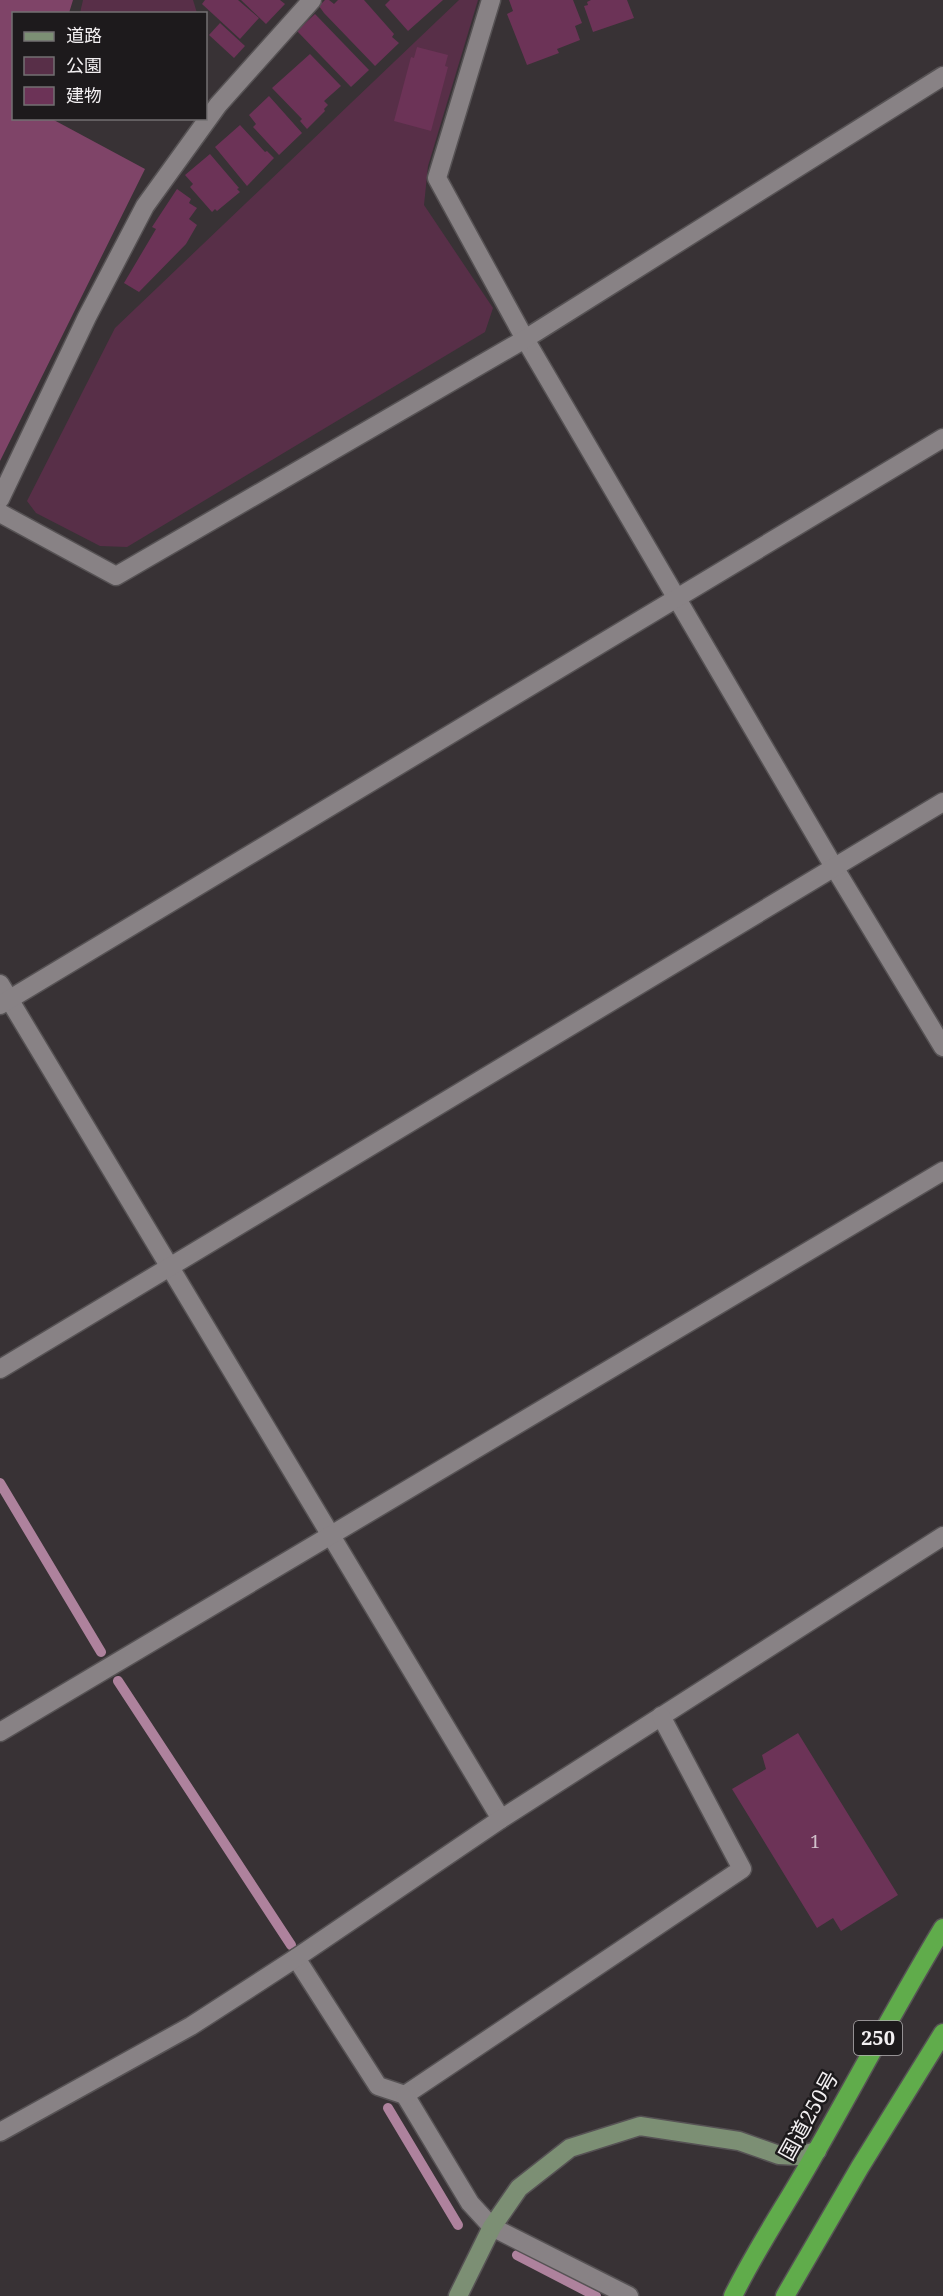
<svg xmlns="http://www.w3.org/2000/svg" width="943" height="2296" viewBox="0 0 943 2296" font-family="'Noto Serif','Noto Sans JP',serif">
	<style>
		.green { fill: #582f48 }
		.forest { fill: #7f4468 }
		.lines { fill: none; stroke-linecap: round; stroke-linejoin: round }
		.stream { stroke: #ae829d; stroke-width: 10 }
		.building { fill: #6c3357 }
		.street-casing { stroke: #565254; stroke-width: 21 }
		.secondary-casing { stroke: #565254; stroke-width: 21 }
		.highway-casing { stroke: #565254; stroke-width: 21 }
		.street { stroke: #888285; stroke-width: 18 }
		.secondary { stroke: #7c8f74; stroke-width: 18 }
		.highway { stroke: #60ac4b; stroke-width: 18 }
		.labels { text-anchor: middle; stroke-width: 5; stroke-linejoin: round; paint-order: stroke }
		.number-label { font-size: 18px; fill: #d1c1cb }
		.shield { fill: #1d1a1c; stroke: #b3b0b2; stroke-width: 1.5 }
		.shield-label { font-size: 20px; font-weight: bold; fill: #f3f0f2 }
		.street-label { font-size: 21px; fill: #f3f0f2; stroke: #1d1a1c }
	</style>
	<rect width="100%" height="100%" fill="#383235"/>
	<g class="green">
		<path d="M83 0H193L197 13H80Z"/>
		<path d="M459 0H478L428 166 424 205 493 308 485 332 127 547 100 546 36 513 27 501 115 328Z"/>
	</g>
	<path class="forest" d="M0 0H73L69 13 14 14V118L52 119 145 169 0 461Z"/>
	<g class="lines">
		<g class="stream">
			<path d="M0 1483 101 1652"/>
			<path d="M118 1681 291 1945"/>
			<path d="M388 2108 458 2225"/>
			<path d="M517 2255 596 2296"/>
		</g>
	</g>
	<g class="building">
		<path d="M205 0H238L259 18 240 39 202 4Z"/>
		<path d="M241 0H280L285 4 266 24Z"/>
		<path d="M325 0H329L334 4 338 0H364L394 34 392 37 399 43 375 66 324 13 319 6Z"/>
		<path d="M390 0H443L408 31 385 5Z"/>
		<path d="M509 0H573L582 23 575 26 580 40 557 49 559 53 527 65 507 14 513 11Z"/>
		<path d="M591 0H627L634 18 593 32 584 6 588 5 587 2Z"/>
		<path d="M315 14 369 70 351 87 297 31Z"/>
		<path d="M220 23 245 46 234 58 209 35Z"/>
		<path d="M417 47 448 55 445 66 448 67 431 131 394 121 411 57 414 58Z"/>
		<path d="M310 54 341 86 324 101 328 105 324 109 325 111 307 129 300 121 302 119 272 88Z"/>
		<path d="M269 96 302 133 279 155 253 127 256 124 249 115Z"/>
		<path d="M240 125 265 152 267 151 274 158 247 186 215 147Z"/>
		<path d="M210 154 239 188 237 189 240 192 217 211 215 209 212 212 190 187 193 184 185 175Z"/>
		<path d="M177 189 191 199 189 203 197 208 189 219 197 225 186 244 139 292 124 283 156 229 152 227Z"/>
		<path d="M798 1733 898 1895 841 1931 833 1918 817 1928 732 1789 766 1769 762 1755Z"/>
	</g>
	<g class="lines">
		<defs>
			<g id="street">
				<path d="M491 0 437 178 525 339 834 867 943 1047"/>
				<path d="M0 499 87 317 145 206 218 105 312 0"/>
				<path d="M0 513 116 576 525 339 943 76"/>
				<path d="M0 984 501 1819"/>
				<path d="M0 1005 943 438"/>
				<path d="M0 1369 943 802"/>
				<path d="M0 1732 943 1171"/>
				<path d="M296 1958 378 2086 405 2095"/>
				<path d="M0 2132 191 2026 296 1958 501 1819 943 1536"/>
				<path d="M629 2296 492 2227 470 2203 405 2095 742 1869 661 1716"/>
			</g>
			<path id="secondary" d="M458 2296 492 2227 519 2188 570 2148 640 2126 739 2141 779 2155 798 2156 817 2151"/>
			<g id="highway">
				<path d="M733 2296C758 2245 790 2199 817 2150 859 2076 899 2001 943 1928"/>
				<path d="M785 2296 860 2167 943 2033"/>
			</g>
		</defs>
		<use href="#street" class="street-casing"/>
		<use href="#secondary" class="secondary-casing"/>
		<use href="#highway" class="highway-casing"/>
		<use href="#street" class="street"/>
		<use href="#secondary" class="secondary"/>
		<use href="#highway" class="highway"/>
	</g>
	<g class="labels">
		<g class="number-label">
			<text x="815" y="1848">1</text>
		</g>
		<rect class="shield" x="854" y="2021" width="48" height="34" rx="4.5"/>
		<g class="shield-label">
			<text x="878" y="2045">250</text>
		</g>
		<g class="street-label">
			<text transform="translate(809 2116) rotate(-61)" y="7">国道250号</text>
		</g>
	</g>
	<rect x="12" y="12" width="195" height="108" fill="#1d1a1c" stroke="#737072" stroke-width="1.5"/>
	<rect x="24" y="32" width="30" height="9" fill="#7c8f74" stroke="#737072" stroke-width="1.5"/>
	<text x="66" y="42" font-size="18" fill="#f3f0f2">道路</text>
	<rect x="24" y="57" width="30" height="18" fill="#582f48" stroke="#737072" stroke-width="1.5"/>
	<text x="66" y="72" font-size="18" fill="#f3f0f2">公園</text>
	<rect x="24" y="87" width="30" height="18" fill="#6c3357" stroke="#737072" stroke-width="1.5"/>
	<text x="66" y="102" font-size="18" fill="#f3f0f2">建物</text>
</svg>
